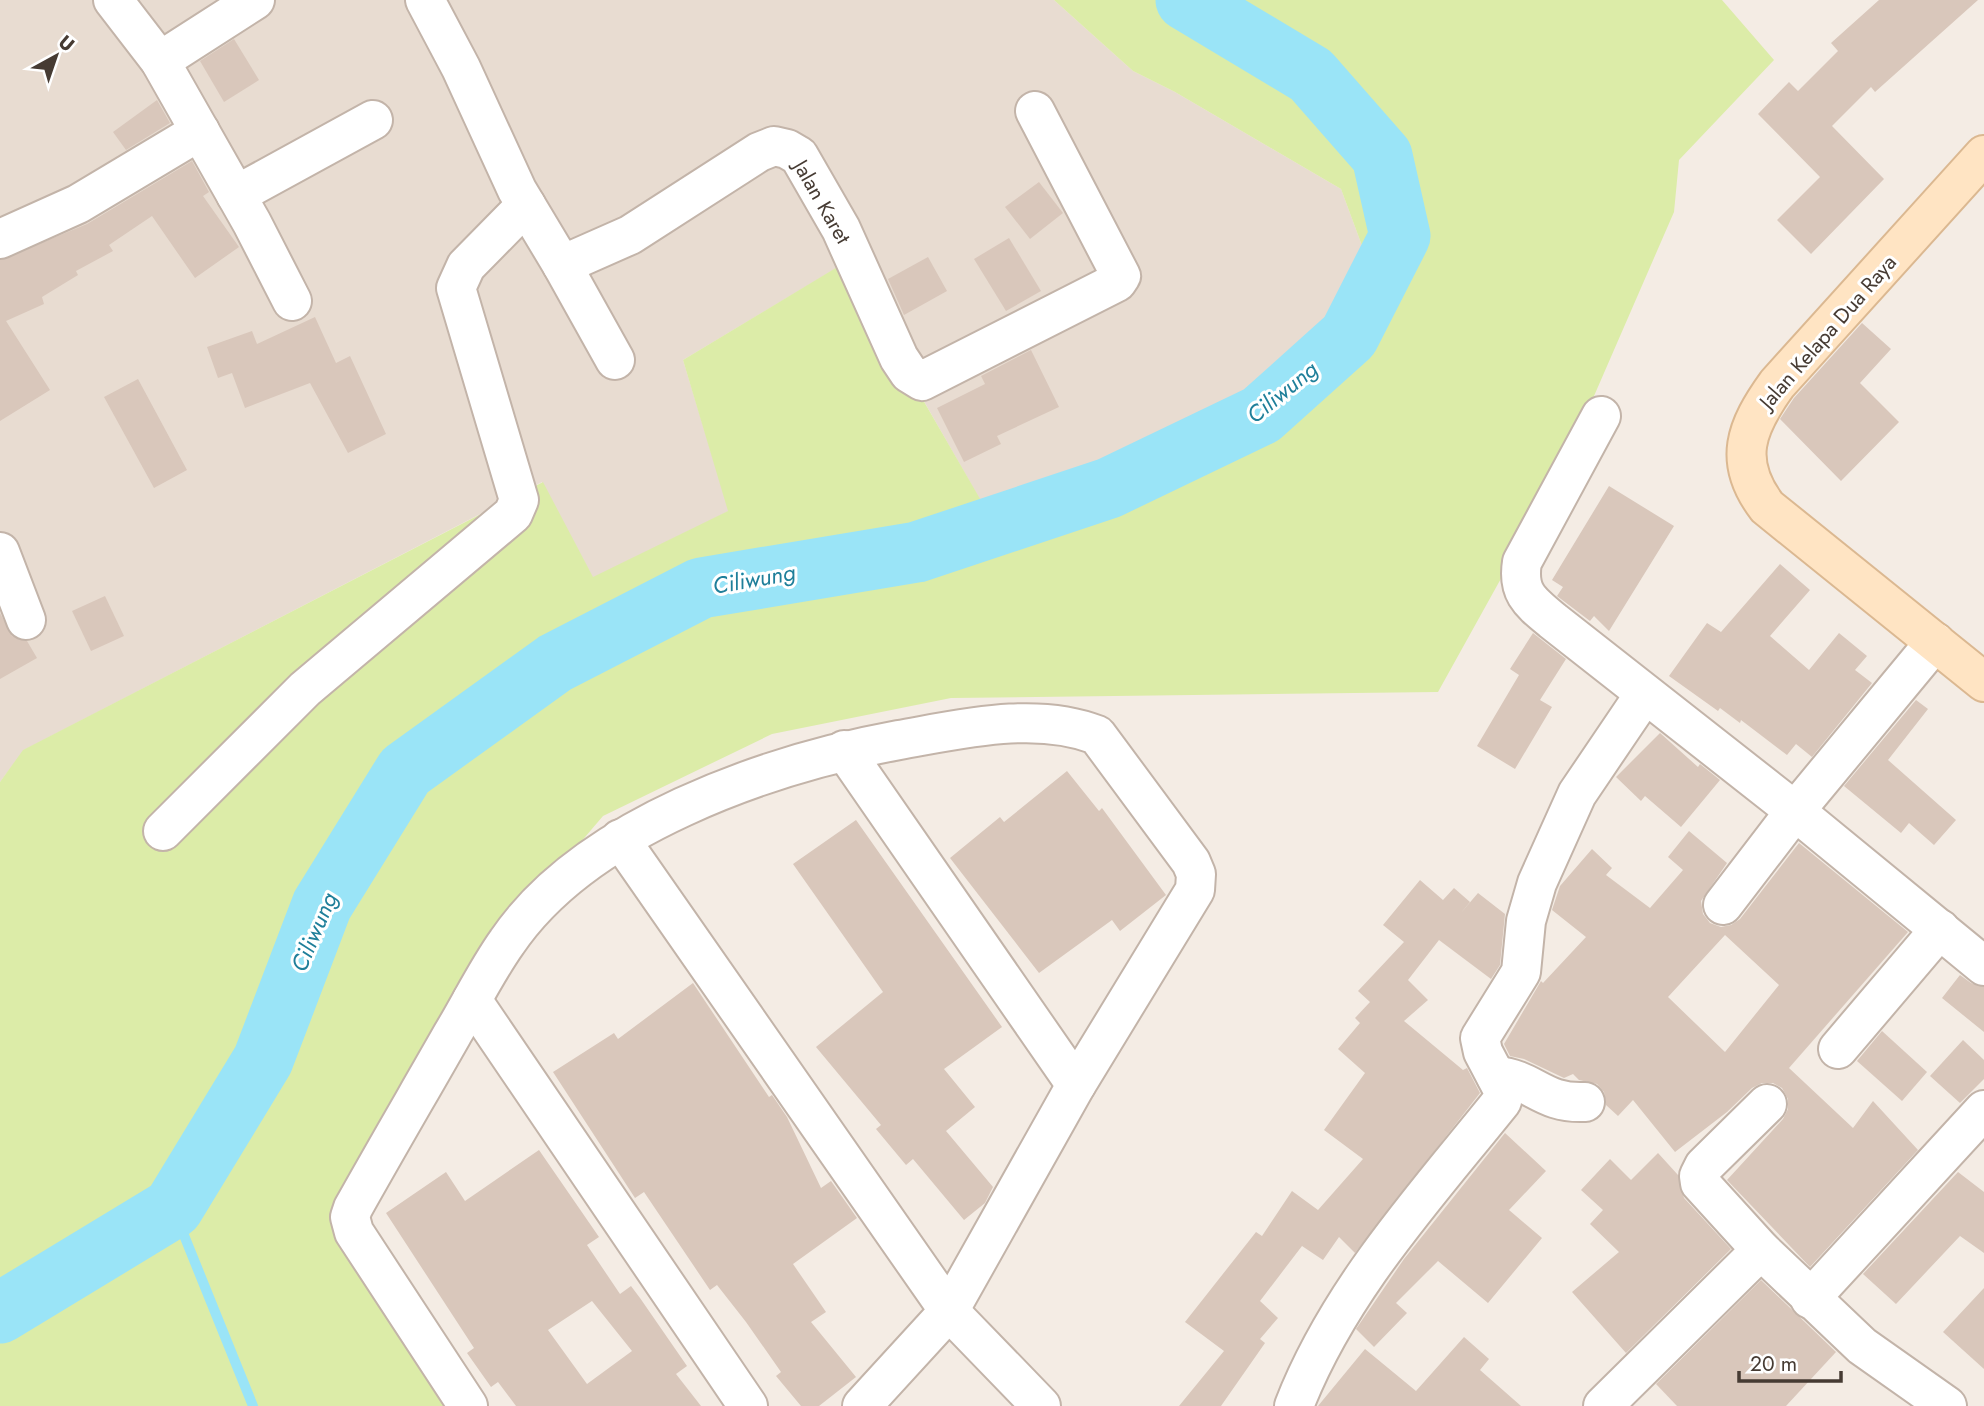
<svg xmlns="http://www.w3.org/2000/svg" width="1984" height="1406" viewBox="0 0 1984 1406" font-family="Jost,sans-serif">
	<style>
		.residential { fill: #e8dcd1 }
		.green { fill: #dceca8 }
		.lines { fill: none; stroke-linecap: round; stroke-linejoin: round }
		.stream { stroke: #9ae4f7; stroke-width: 10 }
		.river { stroke: #9ae4f7; stroke-width: 61 }
		.building { fill: #d9c7bb; fill-rule: evenodd }
		.street-casing { stroke: #c3b4a9; stroke-width: 42 }
		.secondary-casing { stroke: #dbb891; stroke-width: 42 }
		.street { stroke: #fff; stroke-width: 38 }
		.secondary { stroke: #ffe4c3; stroke-width: 38 }
		.labels { text-anchor: middle; stroke-width: 6; stroke-linejoin: round; paint-order: stroke }
		.street-label { font-size: 21px; fill: #463b33; stroke: #fff }
		.water-label { font-size: 23px; font-style: italic; fill: #1f7f9a; stroke: #fff }
	</style>
	<rect width="100%" height="100%" fill="#f4ece4"/>
	<path class="residential" d="M0 0H1054L1133 71 1175 92 1341 189 1371 270 1331 350 994 524 845 263 683 360 729 511 593 578 542 482 24 750 0 782Z"/>
	<path class="green" d="M1054 0H1722L1774 60 1679 160 1674 212 1564 465 1438 692 951 698 772 734 603 816 510 925 336 1226 472 1406H0V782L23 750 543 482 593 577 728 511 683 360 844 263 994 523 1331 350 1371 270 1341 189 1175 92 1133 71Z"/>
	<g class="lines">
		<path class="stream" d="M173 1208 253 1406"/>
		<path class="river" d="M0 1313 173 1208 263 1060 322 905 405 771 555 663 701 588 917 552 1109 488 1261 415 1349 336 1400 236 1382 156 1311 75 1186 0"/>
	</g>
	<g class="building">
		<path d="M1879 0H1978L1875 92 1871 87 1832 126 1884 179 1811 254 1777 220 1820 177 1758 114 1789 82 1798 91 1838 51 1831 43Z"/>
		<path d="M234 39 259 80 224 102 200 61Z"/>
		<path d="M157 100 170 123 126 150 113 132Z"/>
		<path d="M192 161 209 192 203 196 239 247 195 278 152 216 109 245 113 251 76 271 78 275 42 297 44 304 6 321 50 390 0 421V260L87 224Z"/>
		<path d="M1039 182 1063 213 1030 239 1005 207Z"/>
		<path d="M1009 238 1041 291 1006 311 974 259Z"/>
		<path d="M928 257 947 291 904 315 888 279Z"/>
		<path d="M315 317 336 363 350 356 386 434 348 453 310 383 245 408 232 373 218 378 207 347 252 331 257 344Z"/>
		<path d="M1862 323 1891 349 1860 383 1899 422 1841 481 1780 419 1794 398Z"/>
		<path d="M1031 350 1059 407 997 436 1001 444 964 462 937 408 985 384 981 376Z"/>
		<path d="M138 379 187 470 154 488 104 397Z"/>
		<path d="M1609 486 1674 526 1609 631 1594 616 1590 621 1557 596 1563 587 1552 580Z"/>
		<path d="M1780 564 1810 590 1770 636 1809 670 1839 633 1867 656 1855 670 1872 683 1812 757 1796 744 1787 755 1741 720 1740 723 1720 708 1718 711 1669 676 1707 623 1721 632Z"/>
		<path d="M105 596 124 636 91 651 72 611Z"/>
		<path d="M0 613 12 636 27 641 37 658 0 679Z"/>
		<path d="M1533 633 1566 659 1540 700 1552 707 1515 769 1477 746 1519 675 1510 669Z"/>
		<path d="M1916 700 1928 709 1888 760 1956 820 1934 845 1909 823 1901 833 1844 786Z"/>
		<path d="M1660 733 1698 767 1700 764 1720 780 1681 827 1645 796 1641 801 1616 777Z"/>
		<path d="M1067 771 1099 811 1102 808 1166 895 1120 931 1112 920 1039 973 950 858 1000 817 1004 822Z"/>
		<path d="M856 820 1002 1027 944 1069 975 1107 946 1131 993 1187 985 1203 964 1220 913 1159 906 1165 876 1129 881 1125 816 1047 883 992 793 864Z"/>
		<path d="M1689 831 1727 863 1701 901 1703 914 1710 923 1721 927 1731 925 1740 919 1799 843 1908 932 1789 1068 1853 1128 1873 1101 1918 1150 1810 1267 1727 1180 1783 1119 1788 1109V1099L1782 1088 1773 1083H1762L1752 1088 1727 1112 1675 1152 1633 1100 1618 1116 1606 1105 1604 1092 1597 1084 1579 1080 1573 1074 1564 1078 1524 1059 1510 1056 1504 1044 1541 981 1543 983 1586 937 1552 910 1560 886 1592 849 1612 868 1606 875 1650 908 1683 870 1668 857ZM1725 935 1779 985 1725 1052 1668 997Z"/>
		<path d="M1420 880 1443 900 1454 888 1470 902 1460 914 1478 893 1505 914 1500 965 1491 979 1439 940 1408 980 1428 1000 1404 1021 1463 1070 1467 1068 1480 1093 1355 1253 1339 1237 1323 1260 1302 1246 1260 1301 1278 1318 1260 1339 1265 1343 1221 1406H1179L1224 1351 1185 1322 1256 1232 1262 1236 1292 1191 1318 1210 1363 1159 1324 1130 1365 1073 1338 1049 1360 1023 1355 1018 1370 1002 1358 991 1404 942 1383 925Z"/>
		<path d="M1960 975 1971 983 1984 987V1032L1942 998Z"/>
		<path d="M693 983 769 1097 772 1095 787 1117 821 1188 831 1181 857 1218 793 1264 826 1312 811 1322 856 1377 819 1406H801L776 1376 781 1372 746 1322 717 1285 710 1290 644 1192 635 1198 553 1072 614 1033 618 1039Z"/>
		<path d="M1882 1031 1927 1072 1902 1101 1857 1061Z"/>
		<path d="M1963 1040 1984 1060V1079L1960 1103 1930 1076Z"/>
		<path d="M1505 1133 1546 1171 1509 1210 1542 1238 1488 1303 1438 1261 1396 1303 1407 1313 1374 1347 1356 1329 1404 1259Z"/>
		<path d="M539 1150 599 1237 587 1245 620 1294 631 1286 640 1298 687 1366 676 1374 701 1406H516L498 1382 491 1387 467 1353 474 1348 386 1213 446 1172 465 1201ZM592 1301 632 1351 587 1384 548 1330Z"/>
		<path d="M1658 1153 1678 1175 1684 1198 1731 1249 1626 1353 1572 1292 1619 1252 1590 1224 1603 1210 1581 1190 1610 1159 1631 1180Z"/>
		<path d="M1958 1172 1984 1192V1253L1960 1236 1896 1304 1863 1274Z"/>
		<path d="M1761 1280 1836 1352 1786 1406H1677L1656 1384Z"/>
		<path d="M1984 1288V1369L1943 1332Z"/>
		<path d="M1464 1337 1489 1359 1480 1370 1521 1406H1318L1365 1349 1416 1391Z"/>
	</g>
	<g class="lines">
		<defs>
			<g id="street">
				<path d="M113 0 160 61 252 223 292 301"/>
				<path d="M425 0 461 68 517 190 562 265 630 235 759 152 774 146 787 149 799 156 841 229 899 358 909 373 922 381 1117 282 1121 276 1035 111"/>
				<path d="M160 61 255 0"/>
				<path d="M236 195 373 120"/>
				<path d="M0 239 78 204 200 131"/>
				<path d="M562 265 615 360"/>
				<path d="M1601 416 1522 562C1517 593 1530 602 1553 621L1795 811 1984 966"/>
				<path d="M0 552 26 620"/>
				<path d="M844 750 1076 1085"/>
				<path d="M163 831 305 689 513 514 519 500 456 288 466 266 526 205"/>
				<path d="M620 839 949 1311 1041 1406"/>
				<path d="M1723 905 1795 811 1935 642"/>
				<path d="M472 1000 748 1406"/>
				<path d="M1838 1049 1940 929"/>
				<path d="M1496 1076C1534 1079 1541 1104 1585 1102"/>
				<path d="M1767 1104 1704 1166 1699 1176 1700 1183 1761 1250 1862 1346 1947 1406"/>
				<path d="M1810 1299 1984 1110"/>
				<path d="M468 1406 354 1232 350 1217 353 1208C386 1149 420 1091 453 1033 471 1003 487 970 507 942 585 827 768 764 899 740 962 729 1036 711 1097 735L1191 862 1196 874 1195 890 1076 1085 949 1311 862 1406"/>
				<path d="M1294 1406C1339 1290 1425 1197 1502 1101L1504 1092 1483 1052 1480 1038 1521 972 1526 921 1537 883 1577 794 1644 695"/>
				<path d="M1603 1406 1761 1250"/>
			</g>
			<path id="secondary" d="M1984 155 1777 384C1746 427 1732 461 1767 507L1984 682"/>
		</defs>
		<use href="#street" class="street-casing"/>
		<use href="#secondary" class="secondary-casing"/>
		<use href="#street" class="street"/>
		<use href="#secondary" class="secondary"/>
	</g>
	<g class="labels">
		<g class="street-label">
			<text transform="translate(822 202) rotate(60)" y="7">Jalan Karet</text>
			<text transform="translate(1828 332) rotate(-49)" y="7">Jalan Kelapa Dua Raya</text>
		</g>
		<g class="water-label">
			<text transform="translate(1282 392) rotate(-39)" y="8">Ciliwung</text>
			<text transform="translate(754 579) rotate(-10)" y="8">Ciliwung</text>
			<text transform="translate(314 932) rotate(-67)" y="8">Ciliwung</text>
		</g>
	</g>
	<g transform="translate(56 56) rotate(40)" stroke="#ffffff" stroke-width="5" paint-order="stroke">
	<path d="M0-5L12 26L0 18L-12 26Z" fill="#463b33"/>
	<text y="-10" font-size="19" font-weight="bold" text-anchor="middle" fill="#463b33">U</text>
	</g>
	<path d="M1739 1371v10h102v-10" fill="none" stroke="#463b33" stroke-width="3.5"/>
	<text x="1750" y="1371" font-size="21" fill="#463b33" stroke="#ffffff" stroke-width="5" paint-order="stroke">20 m</text>
</svg>
